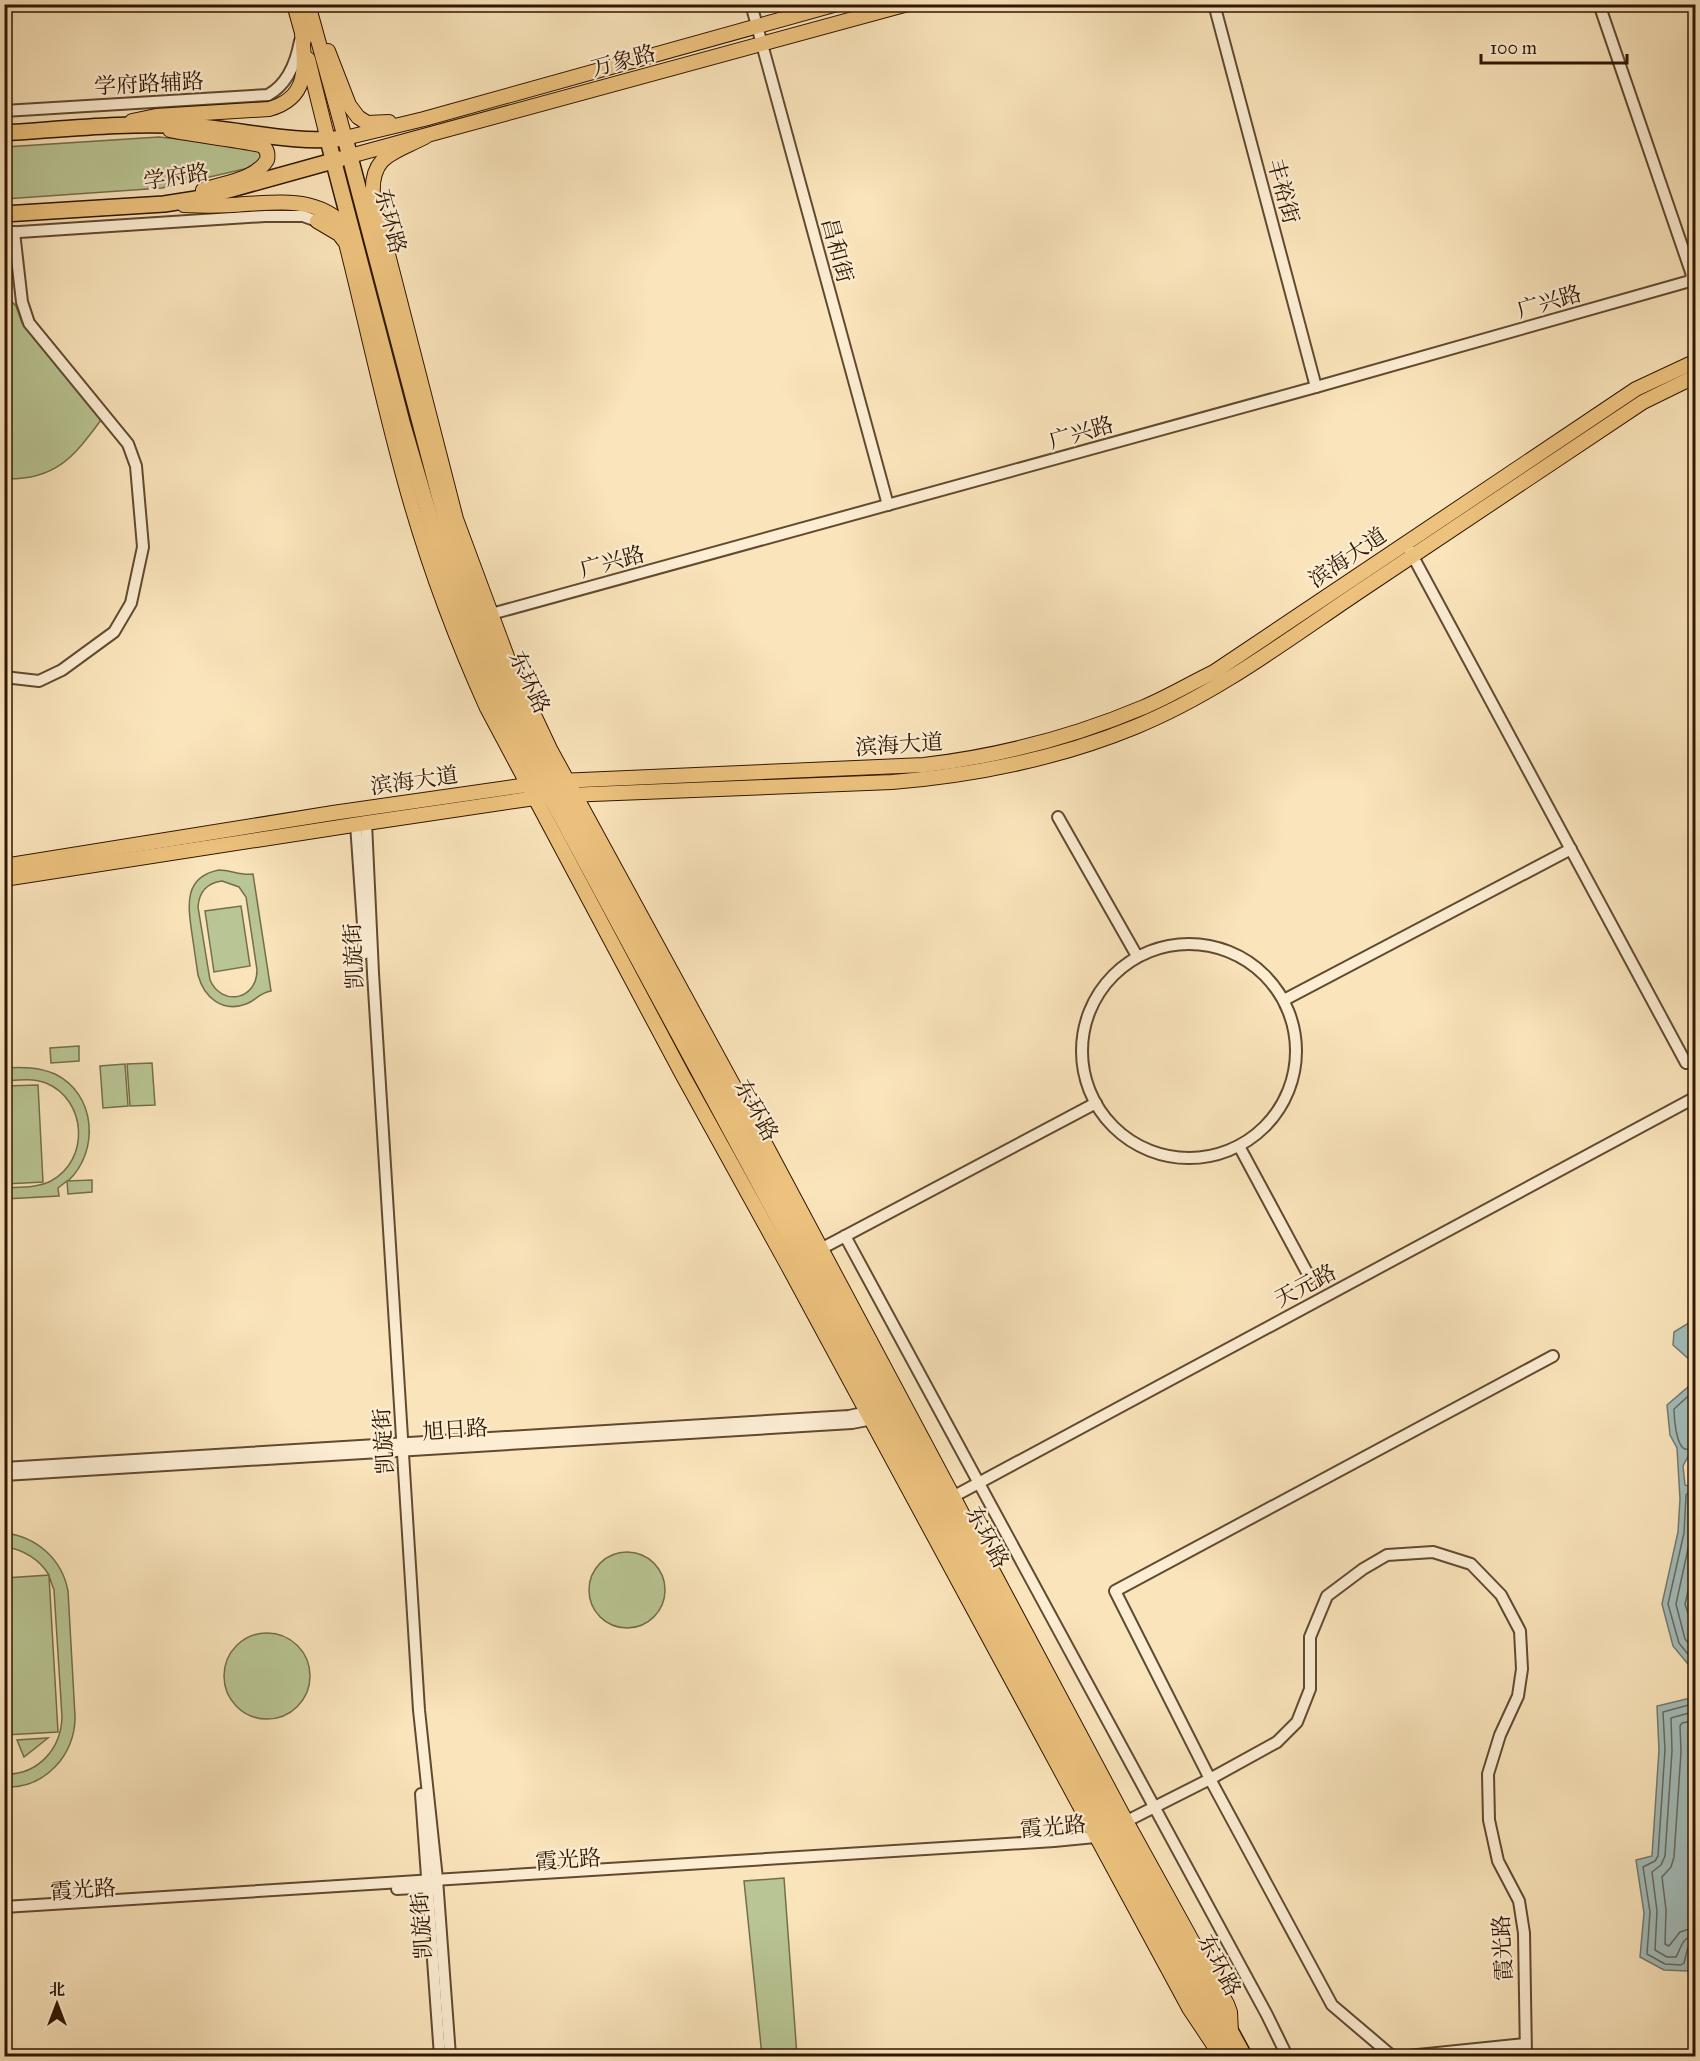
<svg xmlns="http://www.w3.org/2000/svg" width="1700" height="2061" viewBox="0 0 1700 2061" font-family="'IM FELL Great Primer','Noto Serif SC',serif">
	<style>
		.green { fill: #b9c594; stroke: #746e4a; stroke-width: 1.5; fill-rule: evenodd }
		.water { fill: #a2bcba; stroke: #747a70; stroke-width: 1.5 }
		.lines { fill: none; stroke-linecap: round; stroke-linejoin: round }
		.shore { stroke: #69695d; stroke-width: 1.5 }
		.minor-casing { stroke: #624a2f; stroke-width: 14 }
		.major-casing { stroke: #301600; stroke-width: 16 }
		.highway-casing { stroke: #301600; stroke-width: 18 }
		.minor { stroke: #fcedd3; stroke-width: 10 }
		.major { stroke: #edc27e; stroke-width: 14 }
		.highway { stroke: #edc27e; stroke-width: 15 }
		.labels { text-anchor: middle; stroke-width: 4.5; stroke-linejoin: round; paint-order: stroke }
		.street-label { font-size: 22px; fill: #301600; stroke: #fcedd3 }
	</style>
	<rect width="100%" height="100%" fill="#fae4bb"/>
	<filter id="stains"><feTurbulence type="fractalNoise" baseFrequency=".00333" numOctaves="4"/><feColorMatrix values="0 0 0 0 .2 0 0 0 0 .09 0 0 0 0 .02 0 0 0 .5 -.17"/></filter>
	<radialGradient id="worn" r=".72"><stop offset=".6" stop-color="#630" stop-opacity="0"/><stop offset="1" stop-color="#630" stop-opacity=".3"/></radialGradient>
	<g class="green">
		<path d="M159 137 254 147 261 155 262 159 257 166 162 188 5 199V147Z"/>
		<path d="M4 301H11L16 306 22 323 101 420C73 458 55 480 5 479Z"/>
		<path d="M219 870C231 870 241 876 253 874L271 991C257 994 257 1000 246 1004 222 1013 204 997 198 975 196 961 194 948 192 934 188 906 183 877 219 870ZM222 881 239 887 246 897 257 970C257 1000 222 1007 210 980L198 907C199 892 207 883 222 881Z"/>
		<path d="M241 906 250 966 214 972 205 911Z"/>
		<path d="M79 1046V1061L51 1063 50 1048Z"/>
		<path d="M152 1063 155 1105 130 1106 127 1064Z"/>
		<path d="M125 1064 128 1106 103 1108 100 1066Z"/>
		<path d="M5 1068C22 1067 39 1067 55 1074 96 1094 100 1151 68 1181L92 1180V1192L68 1194 67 1181 58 1188 59 1196 5 1199V1188C19 1187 37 1188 51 1181 90 1160 87 1100 46 1083 33 1078 18 1080 5 1081Z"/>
		<path d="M38 1085 43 1182 5 1184V1086Z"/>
		<path d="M5 1533C37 1537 62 1559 68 1591L75 1716C76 1754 45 1789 5 1787V1774C38 1775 61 1749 62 1717L54 1590 49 1576 58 1732 5 1735V1578L49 1575C40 1560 23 1549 5 1547Z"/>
		<circle cx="627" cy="1590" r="38"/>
		<circle cx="267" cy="1676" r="43"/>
		<path d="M48 1738 24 1757 17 1740Z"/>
		<path d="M784 1878 797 2056H762L744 1881Z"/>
	</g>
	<g class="water">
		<path d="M1695 1319V1374L1692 1362 1673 1345 1674 1332Z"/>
		<path d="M1695 1381V1452L1690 1453 1683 1466 1685 1485 1695 1488V1666L1688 1664 1673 1646 1662 1604 1678 1532 1680 1499 1677 1448 1670 1435 1667 1405Z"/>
		<path d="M1695 1697V1938L1688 1971 1664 1970 1640 1957 1644 1913 1636 1860 1652 1856 1659 1750 1657 1706Z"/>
	</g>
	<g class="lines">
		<g class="shore">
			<path d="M1696 1389 1674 1409C1674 1417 1676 1446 1685 1449 1689 1450 1692 1447 1696 1447"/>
			<path d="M1696 1494 1688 1493 1686 1495 1684 1533 1668 1604 1679 1643 1691 1658 1696 1660"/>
			<path d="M1696 1502 1693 1504 1691 1535 1676 1604 1685 1639 1696 1652"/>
			<path d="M1696 1557 1685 1604 1696 1638"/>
			<path d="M1696 1703 1663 1712 1665 1750 1658 1856 1655 1861 1643 1867 1650 1912 1647 1954 1665 1964 1681 1965 1684 1963 1688 1947 1696 1944"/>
			<path d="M1696 1711 1671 1718 1672 1751 1665 1856 1661 1865 1652 1872 1657 1911 1655 1950 1667 1957H1676C1682 1947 1681 1937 1696 1936"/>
			<path d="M1696 1720 1682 1723 1680 1726 1681 1752 1674 1857 1671 1867 1662 1877 1666 1910 1665 1944 1669 1946 1680 1932 1696 1927"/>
		</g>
		<defs>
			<g id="minor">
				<path d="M751 4 888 505"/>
				<path d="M1214 4 1316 387"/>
				<path d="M4 111 268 95C288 84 296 63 300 41"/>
				<path d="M4 233 265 216H303L317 221"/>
				<path d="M1410 551 1686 1063"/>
				<path d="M484 616 1316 387 1690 281 1692 275 1599 4"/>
				<path d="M4 677 39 681 62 670 114 632 131 603 143 547 136 466 128 444 29 323 22 302 14 232"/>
				<path d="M1058 817 1137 956"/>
				<path d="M366 823 373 973 419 1710 437 1879 450 2056"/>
				<path d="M356 824 365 953"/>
				<circle cx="1189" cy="1051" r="107"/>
				<path d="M1284 1000 1571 849"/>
				<path d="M1239 1146 1310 1278"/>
				<path d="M845 1236 1267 2015 1287 2056"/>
				<path d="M815 1252 1096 1103"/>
				<path d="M4 1468 849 1416 872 1411"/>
				<path d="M4 1475 852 1423 878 1418"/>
				<path d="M947 1500 1696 1097"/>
				<path d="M421 1794 440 2056"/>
				<path d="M1119 1825 1210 1779 1277 1742 1297 1722 1310 1689V1637L1327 1596 1363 1569 1387 1555 1433 1552 1471 1564 1501 1595 1520 1631 1522 1669 1518 1696 1500 1735 1488 1774 1489 1820 1498 1861 1519 1901 1524 1933 1526 2056"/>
				<path d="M397 1889 432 1887"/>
				<path d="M4 1907 1054 1841 1095 1837 1103 1833"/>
				<path d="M1392 2056 1332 2005 1210 1779 1115 1591 1553 1356"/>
				<path d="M1408 2056 1525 2044"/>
			</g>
			<g id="major">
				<path d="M294 4 304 40"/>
				<path d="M308 4 345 138 424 119 837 4"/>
				<path d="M328 51 349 105 358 117 367 123 389 122"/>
				<path d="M308 59 328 140"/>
				<path d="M132 121 156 116 269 109C309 98 305 68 302 33"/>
				<path d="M170 130C185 134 258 142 264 147 268 151 268 155 267 160 255 180 223 183 203 190"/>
				<path d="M425 137C394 153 370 155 373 196L456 519 509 662 550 749 760 1134 1126 1821 1227 2004 1230 2012 1231 2032"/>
				<path d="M350 156 908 4"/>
				<path d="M184 205C205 206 225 206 245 204 288 202 322 197 353 234"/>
				<path d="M317 221 339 234 346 243C366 322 383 403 405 482 426 559 454 635 487 708L682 1074 788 1266 1189 2008 1213 2044 1229 2054V2056"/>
				<path d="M559 781 924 765C1000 756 1073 737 1144 707 1168 697 1191 683 1214 672L1636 389 1696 361"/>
				<path d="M567 795 892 782C976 775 1057 759 1135 727 1216 694 1287 640 1360 591 1454 528 1548 465 1643 402L1696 376"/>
				<path d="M4 866 333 813 534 784"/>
				<path d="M4 879 366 823 542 797"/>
			</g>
			<g id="highway">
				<path d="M4 133C66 129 128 122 189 126 241 129 293 145 345 138L453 548 488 644 510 695 601 870 1244 2056"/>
				<path d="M328 140 402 422 440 552 471 640 502 707 1230 2056"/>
				<path d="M4 214 164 204 196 199 340 159"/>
			</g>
		</defs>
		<use href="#minor" class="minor-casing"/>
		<use href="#major" class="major-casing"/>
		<use href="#highway" class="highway-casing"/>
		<use href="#minor" class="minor"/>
		<use href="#major" class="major"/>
		<use href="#highway" class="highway"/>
	</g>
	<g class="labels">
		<g class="street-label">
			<text transform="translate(623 60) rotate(-15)" y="8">万象路</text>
			<text transform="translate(149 83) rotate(-3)" y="8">学府路辅路</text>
			<text transform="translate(176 176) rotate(-9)" y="8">学府路</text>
			<text transform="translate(1284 191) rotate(75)" y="8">丰裕街</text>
			<text transform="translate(391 221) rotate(75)" y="8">东环路</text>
			<text transform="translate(838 250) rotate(75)" y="8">昌和街</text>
			<text transform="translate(1549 301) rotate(-16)" y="8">广兴路</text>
			<text transform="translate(1081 432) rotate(-16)" y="8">广兴路</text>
			<text transform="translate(1347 557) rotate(-34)" y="8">滨海大道</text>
			<text transform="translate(612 561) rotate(-15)" y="8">广兴路</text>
			<text transform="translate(530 682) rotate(65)" y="8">东环路</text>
			<text transform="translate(899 744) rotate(-4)" y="8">滨海大道</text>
			<text transform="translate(414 780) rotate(-8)" y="8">滨海大道</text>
			<text transform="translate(353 956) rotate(-93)" y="8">凯旋街</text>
			<text transform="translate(757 1110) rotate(61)" y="8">东环路</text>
			<text transform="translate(1305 1285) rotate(-28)" y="8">天元路</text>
			<text transform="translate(455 1429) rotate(-4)" y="8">旭日路</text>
			<text transform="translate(383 1441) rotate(-94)" y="8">凯旋街</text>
			<text transform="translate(988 1537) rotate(62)" y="8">东环路</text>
			<text transform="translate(1053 1826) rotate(-5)" y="8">霞光路</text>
			<text transform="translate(568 1859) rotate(-4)" y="8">霞光路</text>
			<text transform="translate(83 1889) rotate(-4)" y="8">霞光路</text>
			<text transform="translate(421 1926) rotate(-94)" y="8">凯旋街</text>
			<text transform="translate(1502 1948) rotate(-93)" y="8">霞光路</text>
			<text transform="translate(1220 1965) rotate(62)" y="8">东环路</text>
		</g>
	</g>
	<rect width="1700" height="2061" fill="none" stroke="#fae4bb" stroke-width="24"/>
	<rect x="6" y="6" width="1688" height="2049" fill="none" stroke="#301600" stroke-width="3"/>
	<rect x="12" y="12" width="1676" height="2037" fill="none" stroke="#301600" stroke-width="1.5"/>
	<g transform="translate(57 2004)" stroke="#fcedd3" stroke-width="4.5" paint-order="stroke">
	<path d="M0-4.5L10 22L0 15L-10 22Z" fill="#301600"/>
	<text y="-9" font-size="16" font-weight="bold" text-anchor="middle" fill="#301600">北</text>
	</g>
	<path d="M1481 54v9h146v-9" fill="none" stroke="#301600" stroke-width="3"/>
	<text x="1490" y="54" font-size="18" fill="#301600" stroke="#fcedd3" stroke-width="4.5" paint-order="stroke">100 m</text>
	<rect width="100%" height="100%" filter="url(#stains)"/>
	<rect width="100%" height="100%" fill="url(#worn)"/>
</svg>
